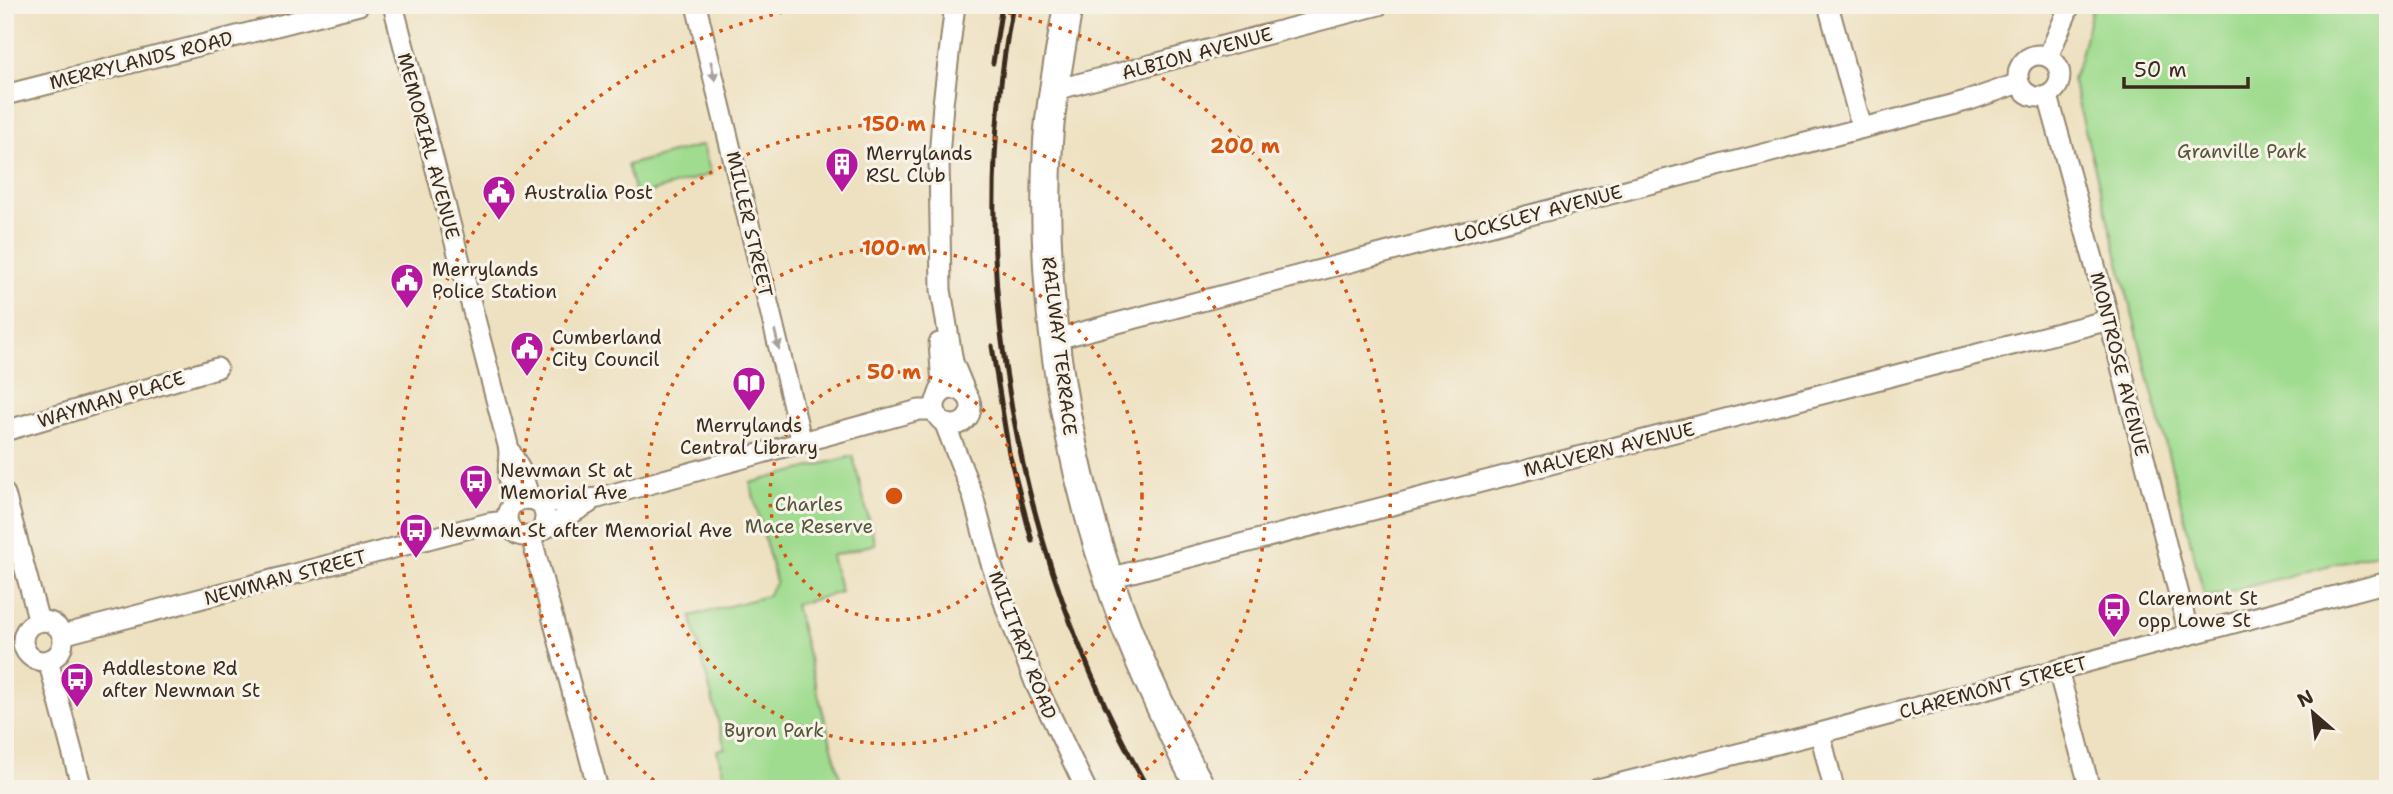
<svg xmlns="http://www.w3.org/2000/svg" width="2393" height="794" viewBox="0 0 2393 794" font-family="'Shantell Sans',sans-serif">
	<style>
		.green { fill: #a0dc90; stroke: #6e8357; stroke-width: 2 }
		.lines { fill: none; stroke-linecap: round; stroke-linejoin: round }
		.street-casing { stroke: #948670; stroke-width: 23 }
		.secondary-casing { stroke: #948670; stroke-width: 32 }
		.street { stroke: #fff; stroke-width: 19 }
		.secondary { stroke: #fff; stroke-width: 28 }
		.rail { stroke: #3b2a1e; stroke-width: 5 }
		.oneway { fill: #a79f9a }
		.ring { fill: none; stroke: #d7540e; stroke-width: 3.5; stroke-dasharray: 3.5 7 }
		.labels { text-anchor: middle; stroke-width: 6; stroke-linejoin: round; paint-order: stroke }
		.street-label { font-size: 19px; fill: #3b2a1e; stroke: #f7f3e8 }
		.park-label { font-size: 19px; fill: #54563a; stroke: #f7f3e8 }
		.poi-label { font-size: 19px; fill: #3b2a1e; stroke: #f7f3e8; text-anchor: start }
		.centre { fill: #d7540e; stroke: #f7f3e8; stroke-width: 3.5 }
		.ring-label { font-size: 21px; text-anchor: middle; font-weight: bold; fill: #d7540e; stroke: #f7f3e8; stroke-width: 6; stroke-linejoin: round; paint-order: stroke }
	</style>
	<rect width="100%" height="100%" fill="#f7f3e8"/>
	<filter id="ink" filterUnits="userSpaceOnUse"><feTurbulence type="fractalNoise" baseFrequency=".0143" numOctaves="2"/><feDisplacementMap in="SourceGraphic" scale="14" xChannelSelector="R" yChannelSelector="G"/><feConvolveMatrix kernelMatrix="1 2 1 2 8 2 1 2 1" color-interpolation-filters="sRGB"/></filter>
	<filter id="wash" filterUnits="userSpaceOnUse"><feTurbulence type="fractalNoise" baseFrequency=".00686" numOctaves="4" result="noise"/><feDisplacementMap in="SourceGraphic" scale="28" xChannelSelector="R" yChannelSelector="G"/><feGaussianBlur stdDeviation="1.57" result="paint"/><feColorMatrix in="noise" values="0 0 0 0 0 0 0 0 0 0 0 0 0 0 0 0 0 1.4 0 .05"/><feComposite in="paint" operator="in"/></filter>
	<g filter="url(#wash)">
		<rect width="100%" height="100%" fill="#eee1c1"/>
		<g class="green">
			<path d="M2093 5H2388V550L2205 598 2072 79 2080 60Z"/>
			<path d="M703 145 711 174 640 195 635 193 627 165Z"/>
			<path d="M853 456 875 544 831 556 841 592 795 605 843 789H727L717 750 725 748 691 616 767 596 776 582 750 483Z"/>
		</g>
	</g>
	<g filter="url(#ink)">
		<g class="lines">
			<defs>
				<g id="street">
					<path d="M393 5 509 449 521 471 530 499"/>
					<path d="M696 5 802 443"/>
					<path d="M955 5 943 104 939 158 941 290 953 362 967 396"/>
					<path d="M1828 5 1862 128"/>
					<circle cx="2039" cy="76" r="21"/>
					<path d="M2048 57 2070 5"/>
					<path d="M1055 90 1379 5"/>
					<path d="M5 95 359 5"/>
					<path d="M2048 96 2099 280 2189 634"/>
					<path d="M1056 339 1970 100 2019 83"/>
					<circle cx="953" cy="407" r="18"/>
					<path d="M938 396 942 385 939 343"/>
					<path d="M945 424 973 496 990 560 1007 611 1036 685 1086 789"/>
					<path d="M5 431 217 368"/>
					<path d="M509 450 508 478 513 504"/>
					<path d="M5 494 39 622"/>
					<path d="M537 501 561 502 598 498 919 410H935"/>
					<path d="M542 529C547 518 546 509 537 501 527 498 518 498 511 506 501 519 512 539 529 536 537 535 577 510 588 504"/>
					<path d="M531 536 598 789"/>
					<path d="M1109 578 2109 320"/>
					<circle cx="43" cy="641" r="20"/>
					<path d="M62 635 489 523 507 521"/>
					<path d="M48 660 82 789"/>
					<path d="M2058 670 2090 789"/>
					<path d="M1820 733 1834 789"/>
					<path d="M1598 789 1820 733 2388 582"/>
				</g>
				<path id="secondary" d="M1068 5C1061 50 1051 96 1048 142 1037 331 1078 532 1159 703 1173 732 1185 762 1202 789"/>
			</defs>
			<use href="#street" class="street-casing"/>
			<use href="#secondary" class="secondary-casing"/>
			<use href="#street" class="street"/>
			<use href="#secondary" class="secondary"/>
			<g class="rail">
				<path d="M1013 5C962 271 1016 554 1148 789"/>
				<path d="M993 63 1002 5"/>
				<path d="M992 346 1009 453 1032 541"/>
			</g>
		</g>
		<defs><path id="oneway-solid" d="M-6-.8H1V-3.2L6.5 0L1 3.2V.8H-6Z" transform="scale(1.75)"/></defs>
		<g class="oneway">
			<use href="#oneway-solid" transform="translate(713 71) rotate(77)"/>
			<use href="#oneway-solid" transform="translate(777 340) rotate(77)"/>
		</g>
	</g>
	<g class="ring">
		<circle cx="894" cy="496" r="124"/>
		<circle cx="894" cy="496" r="248"/>
		<path d="M662 787A372 372 0 1 1 1126 787"/>
		<path d="M493 788A496 496 0 0 1 821 5M967 5A496 496 0 0 1 1295 788"/>
	</g>
	<defs>
		<symbol id="building-pin" viewBox="-11 -11 22 30"><path d="M0 17L-7.5 6A9.5 9.5 0 1 1 7.5 6Z" fill="#b5179e" stroke="#f7f3e8"/><path d="M-4-6H4V6H1V3H-1V6H-4ZM-2.5-4.3h1.7v1.8h-1.7ZM.8-4.3h1.7v1.8H.8ZM-2.5-1h1.7V.8h-1.7ZM.8-1h1.7V.8H.8Z" fill="#fff"/></symbol>
		<symbol id="civic-pin" viewBox="-11 -11 22 30"><path d="M0 17L-7.5 6A9.5 9.5 0 1 1 7.5 6Z" fill="#b5179e" stroke="#f7f3e8"/><path d="M-.6-6.5H3V-4.5H.6V-3L4-1V1h2V6H-6V1h2V-1L-.6-3ZM-1.2 2.5V6h2.4V2.5Z" fill="#fff"/></symbol>
		<symbol id="library-pin" viewBox="-11 -11 22 30"><path d="M0 17L-7.5 6A9.5 9.5 0 1 1 7.5 6Z" fill="#b5179e" stroke="#f7f3e8"/><path d="M-6-4Q-3-5.5-.7-3.5V5Q-3 3-6 4ZM6-4Q3-5.5 .7-3.5V5Q3 3 6 4Z" fill="#fff"/></symbol>
		<symbol id="bus-pin" viewBox="-11 -11 22 30"><path d="M0 17L-7.5 6A9.5 9.5 0 1 1 7.5 6Z" fill="#b5179e" stroke="#f7f3e8"/><path d="M-5-6H5V4H4V6H2V4H-2V6H-4V4H-5ZM-3.5-4V0h7V-4ZM-3.5 1.2v1.5H-2V1.2ZM2 1.2v1.5H3.5V1.2Z" fill="#fff"/></symbol>
	</defs>
	<g fill-rule="evenodd">
		<use href="#building-pin" x="823" y="145" width="38" height="52"/>
		<use href="#civic-pin" x="480" y="173" width="38" height="52"/>
		<use href="#civic-pin" x="388" y="261" width="38" height="52"/>
		<use href="#civic-pin" x="508" y="329" width="38" height="52"/>
		<use href="#library-pin" x="730" y="364" width="38" height="52"/>
		<use href="#bus-pin" x="457" y="462" width="38" height="52"/>
		<use href="#bus-pin" x="397" y="511" width="38" height="52"/>
		<use href="#bus-pin" x="2095" y="590" width="38" height="52"/>
		<use href="#bus-pin" x="58" y="660" width="38" height="52"/>
	</g>
	<g class="labels">
		<g class="street-label">
			<text transform="translate(1197 53) rotate(-15)" y="7">ALBION AVENUE</text>
			<text transform="translate(141 60) rotate(-14)" y="7">MERRYLANDS ROAD</text>
			<text transform="translate(429 146) rotate(75)" y="7">MEMORIAL AVENUE</text>
			<text transform="translate(1538 213) rotate(-15)" y="7">LOCKSLEY AVENUE</text>
			<text transform="translate(750 224) rotate(77)" y="7">MILLER STREET</text>
			<text transform="translate(1060 346) rotate(83)" y="7">RAILWAY TERRACE</text>
			<text transform="translate(2120 364) rotate(76)" y="7">MONTROSE AVENUE</text>
			<text transform="translate(111 399) rotate(-17)" y="7">WAYMAN PLACE</text>
			<text transform="translate(1609 449) rotate(-14)" y="7">MALVERN AVENUE</text>
			<text transform="translate(285 577) rotate(-15)" y="7">NEWMAN STREET</text>
			<text transform="translate(1023 645) rotate(69)" y="7">MILITARY ROAD</text>
			<text transform="translate(1993 687) rotate(-15)" y="7">CLAREMONT STREET</text>
		</g>
		<g class="park-label">
			<text x="2242" y="158">Granville Park</text>
			<text x="809" y="511">Charles<tspan x="809" dy="22">Mace Reserve</tspan></text>
			<text x="774" y="737">Byron Park</text>
		</g>
		<g class="poi-label">
			<text x="866" y="160">Merrylands<tspan x="866" dy="22">RSL Club</tspan></text>
			<text x="524" y="199">Australia Post</text>
			<text x="432" y="276">Merrylands<tspan x="432" dy="22">Police Station</tspan></text>
			<text x="552" y="344">Cumberland<tspan x="552" dy="22">City Council</tspan></text>
			<text x="749" y="432" text-anchor="middle">Merrylands<tspan x="749" dy="22">Central Library</tspan></text>
			<text x="500" y="477">Newman St at<tspan x="500" dy="22">Memorial Ave</tspan></text>
			<text x="440" y="537">Newman St after Memorial Ave</text>
			<text x="2138" y="605">Claremont St<tspan x="2138" dy="22">opp Lowe St</tspan></text>
			<text x="102" y="675">Addlestone Rd<tspan x="102" dy="22">after Newman St</tspan></text>
		</g>
	</g>
	<circle cx="894" cy="496" r="10" class="centre"/>
	<g class="ring-label">
		<text x="894" y="131">150 m</text>
		<text x="1245" y="153">200 m</text>
		<text x="894" y="255">100 m</text>
		<text x="894" y="379">50 m</text>
	</g>
	<rect width="2393" height="794" fill="none" stroke="#f7f3e8" stroke-width="28"/>
	<g transform="translate(2313 713) rotate(332)" stroke="#f7f3e8" stroke-width="5" paint-order="stroke">
	<path d="M0-5L12 26L0 18L-12 26Z" fill="#3b2a1e"/>
	<text y="-10" font-size="19" font-weight="bold" text-anchor="middle" fill="#3b2a1e">N</text>
	</g>
	<path d="M2124 77v10h124v-10" fill="none" stroke="#3b2a1e" stroke-width="3.5"/>
	<text x="2134" y="77" font-size="21" fill="#3b2a1e" stroke="#f7f3e8" stroke-width="5" paint-order="stroke">50 m</text>
</svg>
